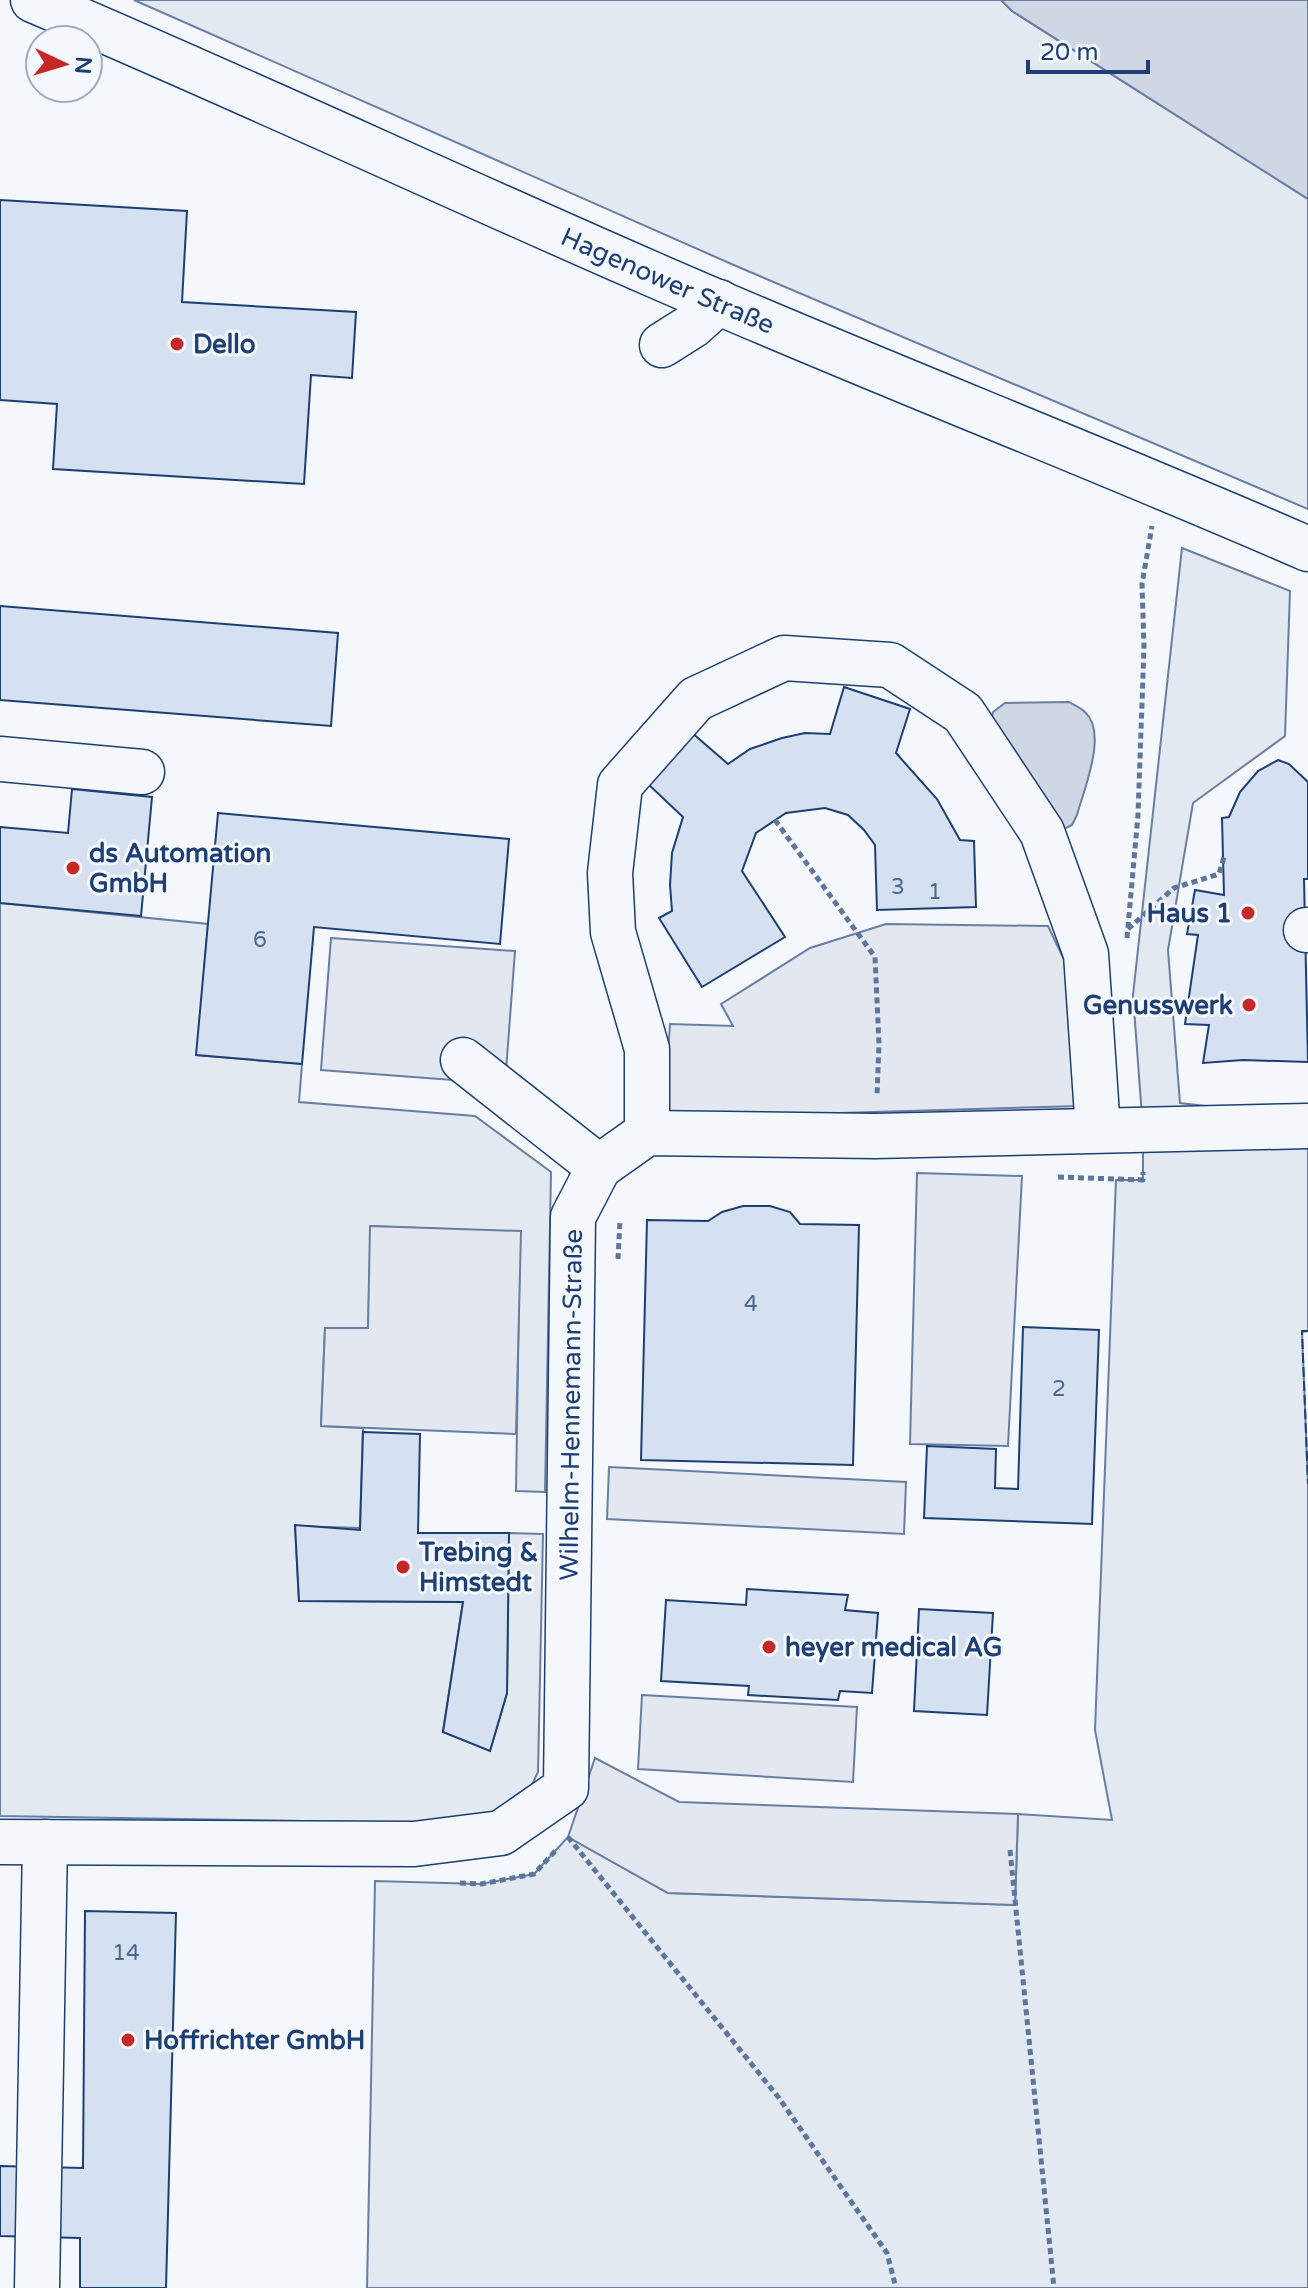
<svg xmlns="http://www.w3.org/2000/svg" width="1308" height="2288" viewBox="0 0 1308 2288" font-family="'Varela Round',sans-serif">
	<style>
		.green { fill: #e3e9f0; stroke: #687fa3; stroke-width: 2 }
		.parking { fill: #e3e8f0; stroke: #687fa3; stroke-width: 2 }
		.water { fill: #cfd7e4; stroke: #687fa3; stroke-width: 2 }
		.building { fill: #d5e0f0; stroke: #1d3f73; stroke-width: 2 }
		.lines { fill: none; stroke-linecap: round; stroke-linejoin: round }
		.minor-casing { stroke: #1d3f73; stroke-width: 47 }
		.path { stroke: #5e769c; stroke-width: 5; stroke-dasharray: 6 4; stroke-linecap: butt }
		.minor { stroke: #f4f7fb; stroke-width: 44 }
		.fence { stroke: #1d3f73; stroke-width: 2; stroke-dasharray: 10 4; stroke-linecap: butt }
		.poi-dot { fill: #c62828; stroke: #f4f7fb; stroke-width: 3 }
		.labels { text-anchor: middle; stroke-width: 6; stroke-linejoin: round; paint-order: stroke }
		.number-label { font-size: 22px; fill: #4b6792 }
		.street-label { font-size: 26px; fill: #1d3f73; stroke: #f4f7fb }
		.poi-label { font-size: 26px; font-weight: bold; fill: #1d3f73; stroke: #f4f7fb; text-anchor: start }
	</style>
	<rect width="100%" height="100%" fill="#f4f7fb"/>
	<g class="green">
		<path d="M134 0H1001L1012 11 1308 199V509L736 266Z"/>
		<path d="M1182 548 1290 591 1285 736 1193 803 1168 950 1180 1103 1308 1118V1331L1302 1332 1308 1484V2288H367L375 1881 481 1884 534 1874 568 1837 668 1893 1015 1905 1018 1814 1112 1820 1095 1730 1116 1180H1143V1130L1133 995Z"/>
		<path d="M0 903 208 924 197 1055 302 1064 299 1102 475 1116 551 1172 545 1492 516 1491 520 1232 371 1226 368 1329 325 1328 321 1426 363 1428 360 1528 295 1526 299 1601 463 1602 443 1731 490 1751 507 1693 509 1533 543 1534 538 1772 522 1806 480 1824 0 1816Z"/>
	</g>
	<g class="parking">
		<path d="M886 924 1048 926 1080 993V1106L664 1118 670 1024 733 1026 721 1004 810 948Z"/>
		<path d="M331 938 515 951 505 1084 321 1070Z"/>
		<path d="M917 1173 1022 1176 1008 1446 910 1444Z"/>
		<path d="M370 1226 521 1231 516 1434 321 1426 325 1328H368Z"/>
		<path d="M609 1467 906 1482 904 1534 607 1519Z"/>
		<path d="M642 1695 857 1707 853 1782 638 1769Z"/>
		<path d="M595 1758 679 1802 1018 1814 1015 1905 668 1893 568 1837Z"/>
	</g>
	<g class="water">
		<path d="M1001 0H1308V199L1012 11Z"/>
		<path d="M1069 702C1074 705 1081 708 1085 712 1108 733 1084 789 1077 815L1072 825 1064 829 1055 826 989 725 993 712 1005 703Z"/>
	</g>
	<g class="building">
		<path d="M0 200 187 211 182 302 356 312 352 378 311 375 304 484 53 469 57 404 0 400Z"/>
		<path d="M0 606 338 633 331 726 0 700Z"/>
		<path d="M844 687 910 709 896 753 937 799 960 840 974 841 976 907 877 910 875 845 864 830 848 815 825 808 786 813 756 833 742 871 785 937 702 987 659 918 672 911 670 885 672 853 683 817 648 784 691 732 728 764 750 749 782 738 805 733 830 734Z"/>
		<path d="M1278 760 1289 764 1308 782V879H1304L1308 1062 1243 1060 1203 1063 1209 1025 1185 1024 1198 935 1187 934 1195 890 1224 895 1222 818 1229 817 1240 792 1258 771Z"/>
		<path d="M72 789 152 797 141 916 0 903V827L68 833Z"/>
		<path d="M218 813 509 839 500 944 314 927 302 1064 196 1055Z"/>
		<path d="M743 1206H770L790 1212 800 1224 859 1225 853 1465 641 1460 647 1220 708 1221 722 1212Z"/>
		<path d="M1023 1327 1099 1330 1092 1524 924 1518 927 1446 996 1449 995 1488 1018 1489Z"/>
		<path d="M363 1432 420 1434 418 1533H509L507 1693 490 1751 443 1732 463 1602 299 1601 295 1525 360 1530Z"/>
		<path d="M747 1589 848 1595 845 1610 878 1613 872 1693 840 1691 838 1700 748 1695 749 1686 661 1681 666 1600 746 1605Z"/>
		<path d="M919 1609 993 1613 987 1715 914 1711Z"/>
		<path d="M85 1911 176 1913 166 2288H80V2238L0 2236V2166L83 2168Z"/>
	</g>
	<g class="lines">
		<defs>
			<g id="minor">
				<path id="s1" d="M33 0C241 88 445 184 652 274 869 369 1090 454 1308 549"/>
				<path d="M662 345 692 326 719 302"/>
				<path d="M0 759 142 772"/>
				<path d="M1306 930H1308"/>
				<path d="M463 1060 599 1167"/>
				<path d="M647 1133V1049L613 932 610 873 620 785 696 699 784 658 890 665 963 713 1042 832 1086 954 1098 1130"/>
				<path id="s2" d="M0 1842 414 1844 501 1833 566 1788 573 1217 599 1167 647 1133 875 1136 1308 1126"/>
				<path d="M37 2288 45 1842"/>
			</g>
		</defs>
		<use href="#minor" class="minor-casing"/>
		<g class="path">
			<path d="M775 820 875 957 879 1044 877 1095"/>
			<path d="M1128 929 1174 888 1219 874 1224 857"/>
			<path d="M1127 938 1138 815 1144 647 1142 584 1152 526"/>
			<path d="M1058 1177 1143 1180V1172"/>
			<path d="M618 1259 620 1221"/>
			<path d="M568 1837 779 2098 887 2253 896 2288"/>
			<path d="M1010 1850 1054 2288"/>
			<path d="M460 1883 481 1884 534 1874 558 1848"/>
		</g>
		<use href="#minor" class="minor"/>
		<path class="fence" d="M1308 1331H1302L1308 1484"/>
	</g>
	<g class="poi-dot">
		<circle cx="177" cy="344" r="8"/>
		<circle cx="73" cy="868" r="8"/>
		<circle cx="1248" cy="913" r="8"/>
		<circle cx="1249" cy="1005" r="8"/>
		<circle cx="403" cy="1567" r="8"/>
		<circle cx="769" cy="1647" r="8"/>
		<circle cx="128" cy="2040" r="8"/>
	</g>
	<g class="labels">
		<g class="number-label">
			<text x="898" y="894">3</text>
			<text x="935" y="899">1</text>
			<text x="260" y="947">6</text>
			<text x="751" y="1311">4</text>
			<text x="1059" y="1396">2</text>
			<text x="126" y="1960">14</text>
		</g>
		<g class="street-label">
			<text dy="9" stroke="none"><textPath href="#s1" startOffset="694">Hagenower Straße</textPath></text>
			<text dy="9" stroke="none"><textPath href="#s2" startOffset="964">Wilhelm-Hennemann-Straße</textPath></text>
		</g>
		<g class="poi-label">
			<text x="193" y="353">Dello</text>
			<text x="89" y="862">ds Automation<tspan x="89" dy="30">GmbH</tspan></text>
			<text x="1232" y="922" text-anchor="end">Haus 1</text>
			<text x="1233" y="1014" text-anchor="end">Genusswerk</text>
			<text x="419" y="1561">Trebing &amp;<tspan x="419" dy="30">Himstedt</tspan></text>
			<text x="785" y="1656">heyer medical AG</text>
			<text x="144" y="2049">Hoffrichter GmbH</text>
		</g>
	</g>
	<g transform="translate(64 64) rotate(94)"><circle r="38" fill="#f4f7fb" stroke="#9eadc5" stroke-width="2"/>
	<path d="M0-6L14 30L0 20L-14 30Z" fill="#c62828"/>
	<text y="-12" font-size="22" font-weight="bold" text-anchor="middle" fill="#1d3f73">N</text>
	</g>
	<path d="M1028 60v12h120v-12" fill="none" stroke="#1d3f73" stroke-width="4"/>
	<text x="1040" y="60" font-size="24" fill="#1d3f73" stroke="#f4f7fb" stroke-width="6" paint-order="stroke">20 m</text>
</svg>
